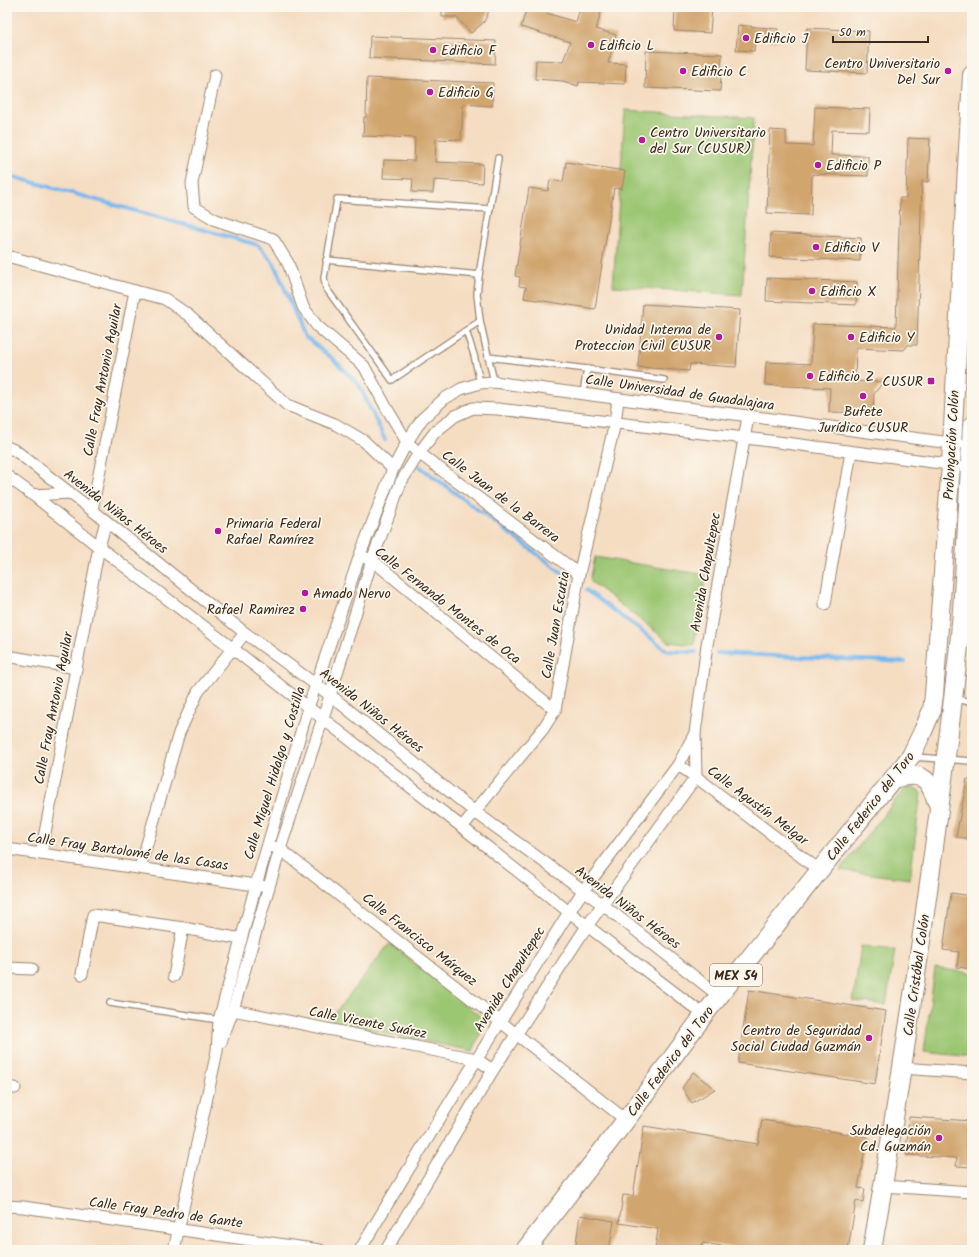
<svg xmlns="http://www.w3.org/2000/svg" width="979" height="1257" viewBox="0 0 979 1257" font-family="Kalam,sans-serif">
	<style>
		.green { fill: #9bc672; stroke: #6b7848 }
		.lines { fill: none; stroke-linecap: round; stroke-linejoin: round }
		.stream { stroke: #79b8ed; stroke-width: 4 }
		.building { fill: #d1a56e }
		.service-casing { stroke: #988470; stroke-width: 8 }
		.minor-casing { stroke: #988470; stroke-width: 13 }
		.primary-casing { stroke: #988470; stroke-width: 20 }
		.service { stroke: #fff; stroke-width: 5.5 }
		.minor { stroke: #fff; stroke-width: 11 }
		.primary { stroke: #fff; stroke-width: 18 }
		.poi-dot { fill: #b5179e; stroke: #fbf7ec; stroke-width: 1.5 }
		.labels { text-anchor: middle; stroke-width: 3.5; stroke-linejoin: round; paint-order: stroke }
		.shield { fill: #fbf7ec; stroke: #75685c; stroke-width: 1 }
		.shield-label { font-size: 13px; font-weight: bold; fill: #3b2a1e }
		.poi-label { font-size: 14px; fill: #3b2a1e; stroke: #fbf7ec; text-anchor: start }
		.street-label { font-size: 14px; fill: #3b2a1e; stroke: #fbf7ec }
	</style>
	<rect width="100%" height="100%" fill="#fbf7ec"/>
	<filter id="ink" filterUnits="userSpaceOnUse"><feTurbulence type="fractalNoise" baseFrequency=".025" numOctaves="2"/><feDisplacementMap in="SourceGraphic" scale="8" xChannelSelector="R" yChannelSelector="G"/><feConvolveMatrix kernelMatrix="1 2 1 2 8 2 1 2 1" color-interpolation-filters="sRGB"/></filter>
	<filter id="wash" filterUnits="userSpaceOnUse"><feTurbulence type="fractalNoise" baseFrequency=".012" numOctaves="4" result="noise"/><feDisplacementMap in="SourceGraphic" scale="16" xChannelSelector="R" yChannelSelector="G"/><feGaussianBlur stdDeviation="0.9" result="paint"/><feColorMatrix in="noise" values="0 0 0 0 0 0 0 0 0 0 0 0 0 0 0 0 0 1.4 0 .05"/><feComposite in="paint" operator="in"/></filter>
	<g filter="url(#wash)">
		<rect width="100%" height="100%" fill="#f5ddc2"/>
		<g class="green">
			<path d="M625 110 754 118 742 295 613 286Z"/>
			<path d="M595 557 706 575 694 645 669 642 590 581Z"/>
			<path d="M913 787 921 793 910 879 840 870 904 789Z"/>
			<path d="M390 943 486 1021 473 1051 328 1022Z"/>
			<path d="M861 946 895 950 886 1005 853 1001Z"/>
			<path d="M935 968 972 973V1057L924 1052Z"/>
		</g>
		<g class="lines">
			<g class="stream">
				<path d="M7 175 258 245 274 263 305 337 333 359 359 385 385 440"/>
				<path d="M419 466 568 577"/>
				<path d="M586 590 668 651 696 652"/>
				<path d="M717 653 905 662"/>
				<path d="M963 675 972 679"/>
			</g>
		</g>
		<g id="blocks">
			<g class="building">
				<path d="M442 7H488V13L484 22 471 33 456 17H442Z"/>
				<path d="M527 7 576 22 580 7H584L601 12 596 29 616 35 608 63 626 64 625 84 579 82 578 86 563 81 535 79 536 60 563 61 570 42 521 27Z"/>
				<path d="M675 7H712L710 33 674 31Z"/>
				<path d="M738 25 778 29V41L755 39 754 51 736 50Z"/>
				<path d="M807 28 869 31 867 73 805 70Z"/>
				<path d="M370 36 496 41 495 64 369 58Z"/>
				<path d="M646 51 722 54 720 91 645 88Z"/>
				<path d="M367 78 493 83 492 106 463 104 461 140 436 139 435 162 483 164 482 183 434 180 433 193 412 192 413 179 383 178 384 160 414 161 415 138 363 136 364 117H366Z"/>
				<path d="M815 107 870 109 869 131 832 130 831 155 868 156V176L812 174 811 215 767 213 770 130 786 131V145L813 146Z"/>
				<path d="M908 138 930 139 928 182 922 181 917 345H908L904 350 856 348 855 381 883 382 874 394 873 413 829 412 830 388 765 385 766 362 811 364 813 324 896 327 900 198H906Z"/>
				<path d="M566 162 625 171 622 189 614 188 595 309 524 298 526 287 519 286 520 277 515 276 529 188 548 191 550 180 563 182Z"/>
				<path d="M771 233 861 238 860 261 770 257Z"/>
				<path d="M767 278 857 282 856 305 766 301Z"/>
				<path d="M643 304 740 310 736 367 690 364 689 371 638 367Z"/>
				<path d="M967 779H972V839L956 837Z"/>
				<path d="M951 893 972 896V969L957 967 959 952 943 950Z"/>
				<path d="M749 990 886 1011 875 1084 738 1063Z"/>
				<path d="M693 1072 715 1089 692 1103 682 1088Z"/>
				<path d="M909 1117 972 1121V1167L956 1166 957 1158 906 1155Z"/>
				<path d="M762 1120 867 1137 858 1188 865 1189 863 1202 856 1201 848 1250H749L703 1243 702 1250H655L658 1229 619 1223 623 1195 633 1196 644 1126 758 1144Z"/>
				<path d="M580 1215 614 1221 609 1250H575Z"/>
			</g>
		</g>
	</g>
	<g filter="url(#ink)">
		<use href="#blocks" fill-opacity="0" stroke="#988470" stroke-width="1"/>
		<g class="lines">
			<defs>
				<g id="service">
					<path d="M326 260 479 275"/>
					<path d="M480 321 392 380 326 288 324 278 337 199 490 209"/>
					<path d="M466 331 474 355 480 383"/>
					<path d="M488 357 587 369 664 380"/>
					<path d="M494 382 480 321 477 294 479 275 498 158"/>
					<path d="M583 394 587 369"/>
					<path d="M955 699 972 702"/>
					<path d="M913 757 972 761"/>
					<path d="M110 1003 219 1020"/>
				</g>
				<g id="minor">
					<path d="M215 75 192 183 194 207 216 220 273 239 288 263 303 307 317 326 364 366 386 407 407 442 419 453 579 574"/>
					<path d="M7 256 135 291 165 299 188 315 287 405 335 424 364 441 393 469"/>
					<path d="M7 447 16 451 106 521 245 633 330 695 475 812 602 904 719 996"/>
					<path d="M7 476 33 495 99 547 232 648 462 827 569 912 704 1015"/>
					<path d="M33 495 70 493"/>
					<path d="M92 510 135 291"/>
					<path d="M366 558 372 560 555 710"/>
					<path d="M825 604 851 452"/>
					<path d="M7 656 76 668"/>
					<path d="M678 765 696 777 819 870"/>
					<path d="M462 827 543 729 555 710 579 574 615 423 618 399"/>
					<path d="M274 847 280 849 626 1120"/>
					<path d="M7 849 262 886"/>
					<path d="M41 854 99 547 106 521"/>
					<path d="M140 868 179 733 198 692 245 633"/>
					<path d="M7 968 32 969"/>
					<path d="M82 974 93 915 183 928 241 939"/>
					<path d="M174 976 183 928"/>
					<path d="M229 1013 233 1010 476 1059 493 1070"/>
					<path d="M221 1042 233 1010 280 849 323 718 372 560 401 482 419 453 435 432 455 416 473 408 498 409 762 440 956 465"/>
					<path d="M902 1068 972 1073"/>
					<path d="M7 1088H15"/>
					<path d="M883 1186 972 1192"/>
					<path d="M7 1206 23 1207 320 1250"/>
					<path d="M174 1250 217 1051 219 1020 256 885 308 708 360 555 393 469 407 442 422 419 444 399 461 389 480 383 494 382 958 444"/>
					<path d="M360 1250C427 1136 499 1025 569 912L583 891 678 765 695 733"/>
					<path d="M386 1250 493 1070 587 926 696 777 695 733 707 645 748 417"/>
				</g>
				<g id="primary">
					<path d="M893 779C925 770 929 779 939 807"/>
					<path d="M525 1250 626 1120 704 1015 911 756 923 731 932 710 934 695 951 464 972 75"/>
					<path d="M872 1250C890 1147 906 1044 921 941 935 839 950 737 960 635 966 565 968 496 972 426"/>
				</g>
			</defs>
			<use href="#service" class="service-casing"/>
			<use href="#minor" class="minor-casing"/>
			<use href="#primary" class="primary-casing"/>
			<use href="#service" class="service"/>
			<use href="#minor" class="minor"/>
			<use href="#primary" class="primary"/>
		</g>
	</g>
	<g class="poi-dot">
		<circle cx="746" cy="38" r="4"/>
		<circle cx="591" cy="45" r="4"/>
		<circle cx="433" cy="50" r="4"/>
		<circle cx="683" cy="71" r="4"/>
		<circle cx="948" cy="71" r="4"/>
		<circle cx="430" cy="92" r="4"/>
		<circle cx="642" cy="140" r="4"/>
		<circle cx="818" cy="165" r="4"/>
		<circle cx="816" cy="247" r="4"/>
		<circle cx="812" cy="291" r="4"/>
		<circle cx="719" cy="337" r="4"/>
		<circle cx="851" cy="337" r="4"/>
		<circle cx="810" cy="376" r="4"/>
		<rect x="927" y="377" width="8" height="8" rx="2"/>
		<circle cx="863" cy="396" r="4"/>
		<circle cx="218" cy="531" r="4"/>
		<circle cx="305" cy="593" r="4"/>
		<circle cx="303" cy="609" r="4"/>
		<circle cx="869" cy="1038" r="4"/>
		<circle cx="939" cy="1138" r="4"/>
	</g>
	<g class="labels">
		<rect class="shield" x="710" y="964" width="52" height="22" rx="3"/>
		<g class="shield-label">
			<text x="736" y="980">MEX 54</text>
		</g>
		<g class="poi-label">
			<text x="754" y="43">Edificio J</text>
			<text x="599" y="50">Edificio L</text>
			<text x="441" y="55">Edificio F</text>
			<text x="940" y="68" text-anchor="end">Centro Universitario<tspan x="940" dy="16">Del Sur</tspan></text>
			<text x="691" y="76">Edificio C</text>
			<text x="438" y="97">Edificio G</text>
			<text x="650" y="137">Centro Universitario<tspan x="650" dy="16">del Sur (CUSUR)</tspan></text>
			<text x="826" y="170">Edificio P</text>
			<text x="824" y="252">Edificio V</text>
			<text x="820" y="296">Edificio X</text>
			<text x="711" y="334" text-anchor="end">Unidad Interna de<tspan x="711" dy="16">Proteccion Civil CUSUR</tspan></text>
			<text x="859" y="342">Edificio Y</text>
			<text x="818" y="381">Edificio Z</text>
			<text x="923" y="386" text-anchor="end">CUSUR</text>
			<text x="863" y="416" text-anchor="middle">Bufete<tspan x="863" dy="16">Jurídico CUSUR</tspan></text>
			<text x="226" y="528">Primaria Federal<tspan x="226" dy="16">Rafael Ramírez</tspan></text>
			<text x="313" y="598">Amado Nervo</text>
			<text x="295" y="614" text-anchor="end">Rafael Ramirez</text>
			<text x="861" y="1035" text-anchor="end">Centro de Seguridad<tspan x="861" dy="16">Social Ciudad Guzmán</tspan></text>
			<text x="931" y="1135" text-anchor="end">Subdelegación<tspan x="931" dy="16">Cd. Guzmán</tspan></text>
		</g>
		<g class="street-label">
			<text transform="translate(102 380) rotate(-79)" y="5">Calle Fray Antonio Aguilar</text>
			<text transform="translate(680 392) rotate(8)" y="5">Calle Universidad de Guadalajara</text>
			<text transform="translate(951 445) rotate(-87)" y="5">Prolongación Colón</text>
			<text transform="translate(501 496) rotate(37)" y="5">Calle Juan de la Barrera</text>
			<text transform="translate(116 511) rotate(38)" y="5">Avenida Niños Héroes</text>
			<text transform="translate(705 572) rotate(-80)" y="5">Avenida Chapultepec</text>
			<text transform="translate(448 605) rotate(38)" y="5">Calle Fernando Montes de Oca</text>
			<text transform="translate(555 625) rotate(-80)" y="5">Calle Juan Escutia</text>
			<text transform="translate(53 708) rotate(-79)" y="5">Calle Fray Antonio Aguilar</text>
			<text transform="translate(372 710) rotate(38)" y="5">Avenida Niños Héroes</text>
			<text transform="translate(274 773) rotate(-73)" y="5">Calle Miguel Hidalgo y Costilla</text>
			<text transform="translate(758 805) rotate(37)" y="5">Calle Agustín Melgar</text>
			<text transform="translate(870 806) rotate(-52)" y="5">Calle Federico del Toro</text>
			<text transform="translate(128 851) rotate(8)" y="5">Calle Fray Bartolomé de las Casas</text>
			<text transform="translate(628 907) rotate(37)" y="5">Avenida Niños Héroes</text>
			<text transform="translate(420 939) rotate(38)" y="5">Calle Francisco Márquez</text>
			<text transform="translate(916 975) rotate(-82)" y="5">Calle Cristóbal Colón</text>
			<text transform="translate(509 979) rotate(-58)" y="5">Avenida Chapultepec</text>
			<text transform="translate(368 1022) rotate(11)" y="5">Calle Vicente Suárez</text>
			<text transform="translate(670 1061) rotate(-53)" y="5">Calle Federico del Toro</text>
			<text transform="translate(166 1212) rotate(8)" y="5">Calle Fray Pedro de Gante</text>
		</g>
	</g>
	<rect width="979" height="1257" fill="none" stroke="#fbf7ec" stroke-width="24"/>
	<path d="M833 36v6h95v-6" fill="none" stroke="#3b2a1e" stroke-width="2"/>
	<text x="839" y="36" font-size="12" fill="#3b2a1e" stroke="#fbf7ec" stroke-width="3" paint-order="stroke">50 m</text>
</svg>
